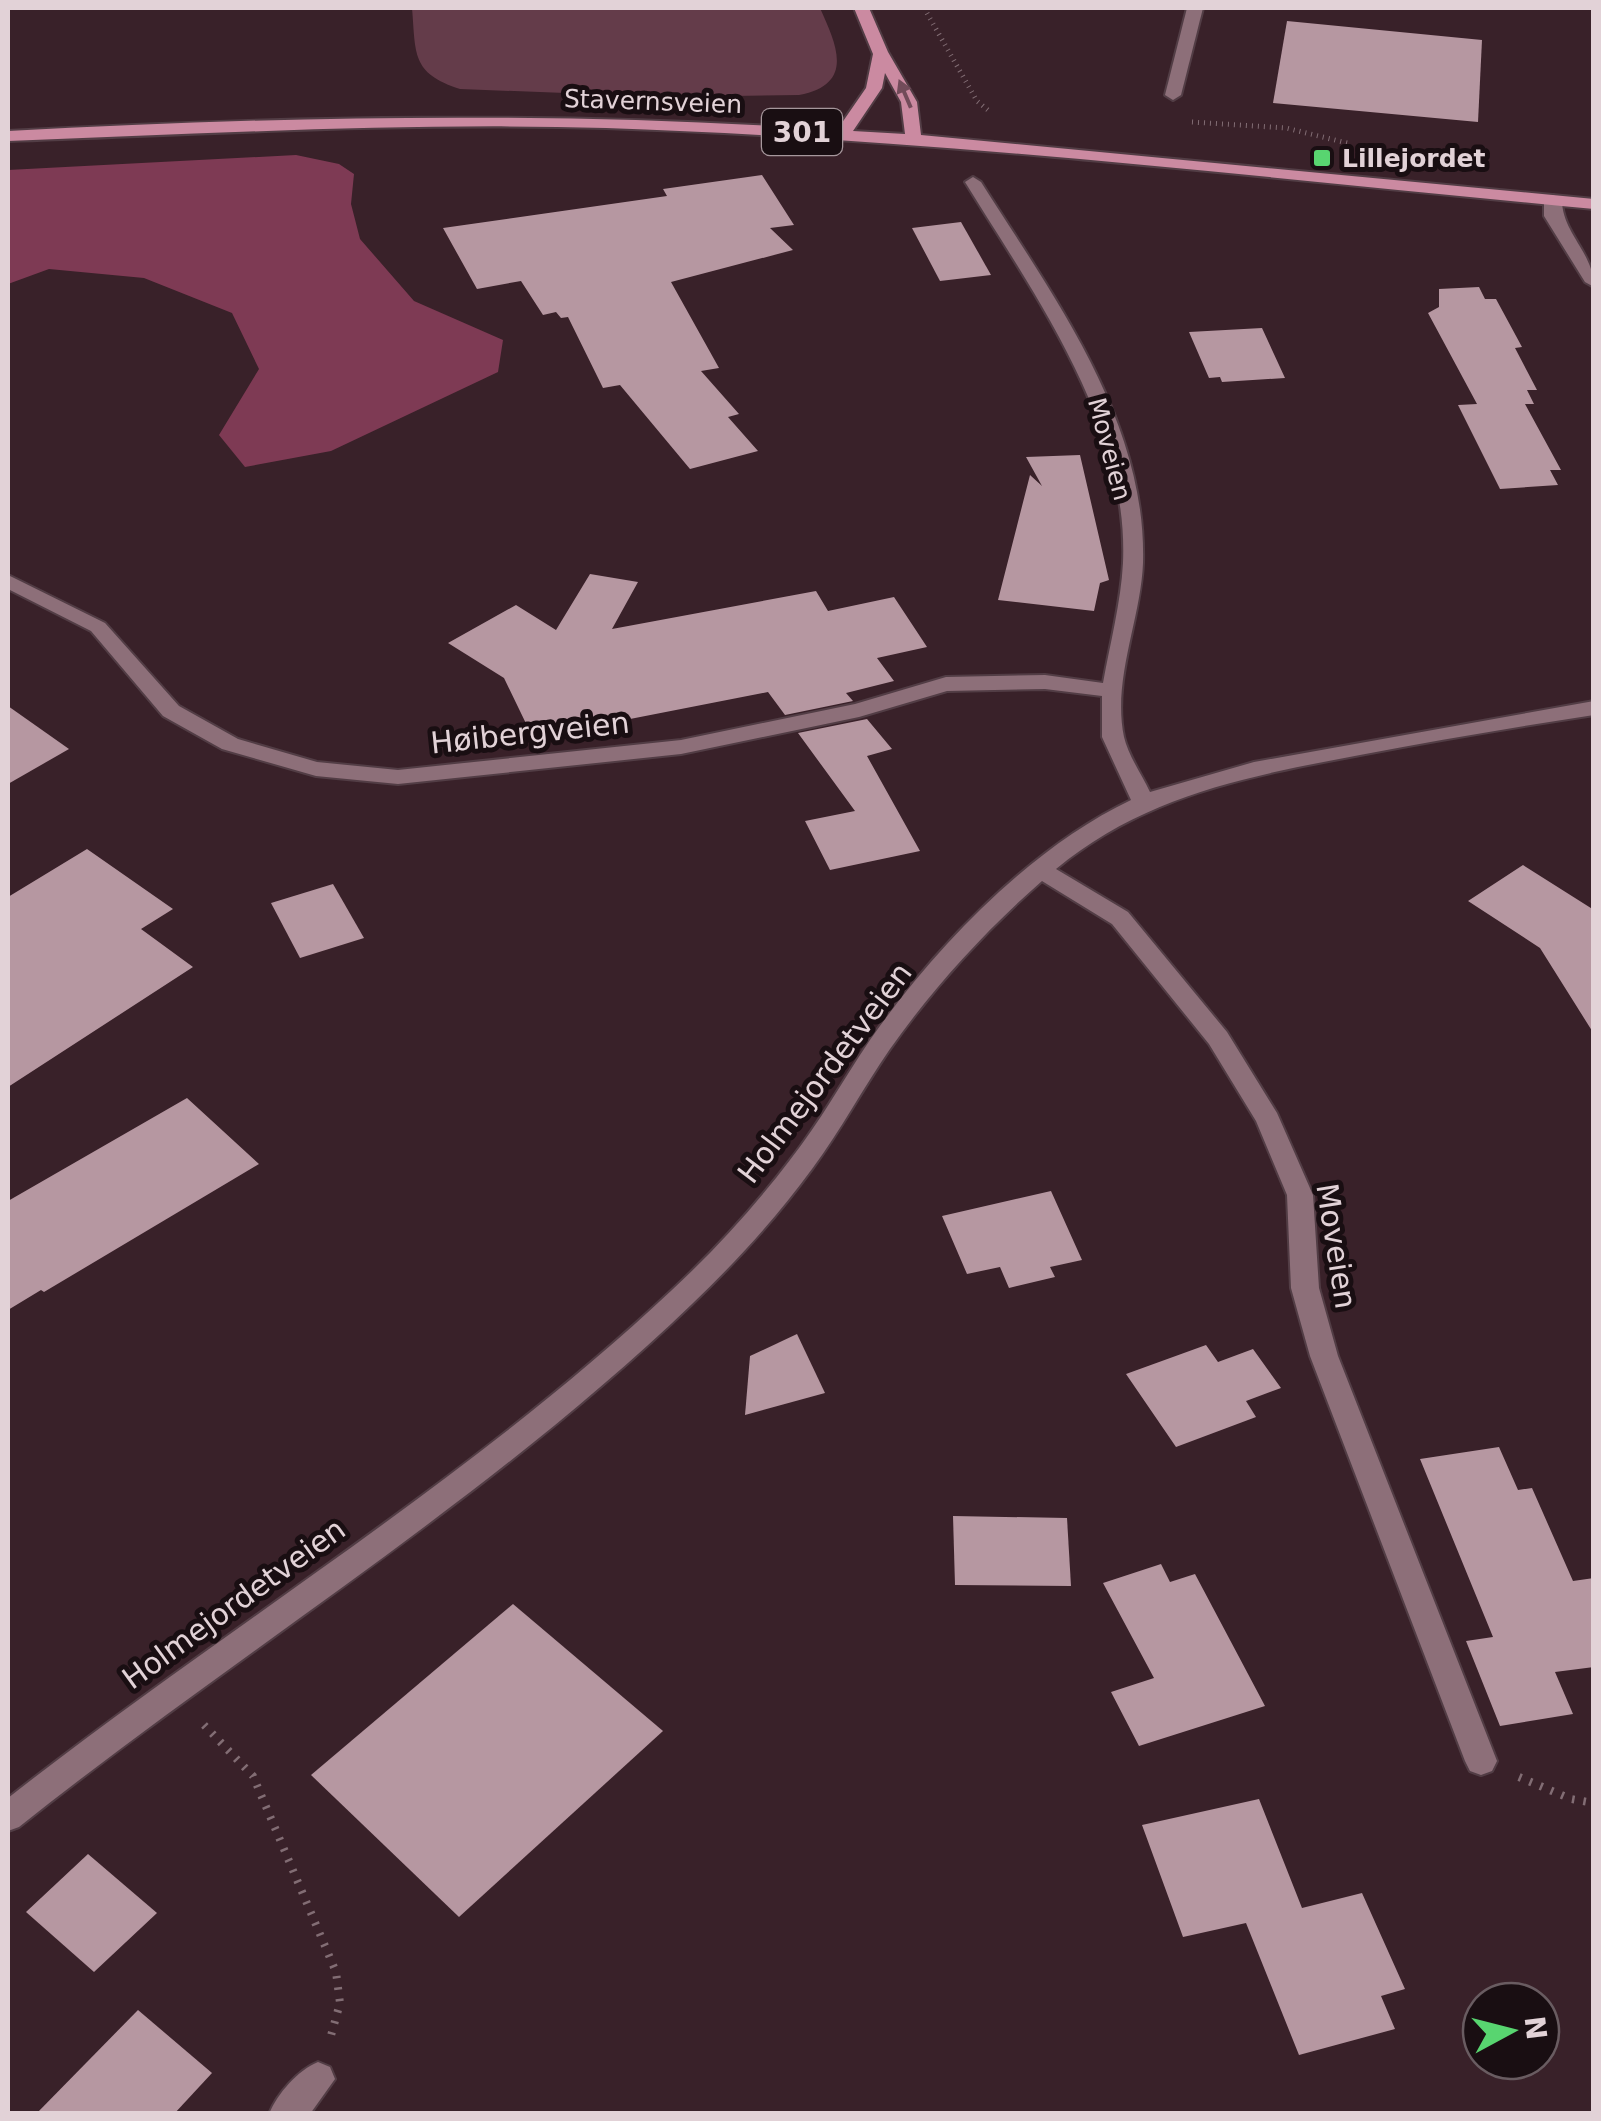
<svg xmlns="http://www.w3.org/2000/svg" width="1601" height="2121" viewBox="0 0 1601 2121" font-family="'DejaVu Sans',sans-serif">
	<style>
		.green { fill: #643c4a }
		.forest { fill: #7e3a54 }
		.building { fill: #b697a1 }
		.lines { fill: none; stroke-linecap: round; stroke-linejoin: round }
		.minor-casing { stroke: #523d45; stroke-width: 4 }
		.major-casing { stroke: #523d45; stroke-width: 4 }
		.path-far1 { stroke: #826d74; stroke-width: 5; stroke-dasharray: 1 5; stroke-linecap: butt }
		.path { stroke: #826d74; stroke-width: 8; stroke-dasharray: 2.5 9; stroke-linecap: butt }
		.minor { fill: #8d6f79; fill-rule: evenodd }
		.major { fill: #cb8aa1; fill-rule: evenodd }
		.oneway { fill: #724c5a }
		.poi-dot { fill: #58d570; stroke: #190e12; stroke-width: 4 }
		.labels { text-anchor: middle; stroke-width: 10; stroke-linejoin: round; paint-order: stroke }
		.far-street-label { font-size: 25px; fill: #e2d2d7; stroke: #190e12 }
		.far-poi-label { font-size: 25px; font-weight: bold; fill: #e2d2d7; stroke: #190e12; text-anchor: start }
		.shield { fill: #190e12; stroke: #a6979c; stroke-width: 2.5 }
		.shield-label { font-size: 28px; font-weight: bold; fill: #e2d2d7 }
		.street-label { font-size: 30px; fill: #e2d2d7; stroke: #190e12 }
	</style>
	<rect width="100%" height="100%" fill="#392129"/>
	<path class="green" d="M412 8H820C837 46 855 84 799 95L667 97 460 89C411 73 416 54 412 8Z"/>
	<path class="forest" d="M296 155 339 164 354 174 351 204 360 239 414 301 503 340 498 372 331 451 245 467 219 435 259 369 232 313 144 278 49 269 8 284V170Z"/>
	<g class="building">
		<path d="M1287 21 1482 40 1478 122 1273 103Z"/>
		<path d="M762 175 794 225 770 228 793 250 671 282 719 368 701 371 739 414 728 417 758 451 690 469 620 385 603 388 568 317 561 318 556 312 543 315 521 281 477 289 443 228 667 196 663 189Z"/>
		<path d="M961 222 991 275 940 281 912 228Z"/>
		<path d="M1479 287 1485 299H1496L1522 347 1515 348 1537 390H1527L1534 404H1525L1561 470H1550L1558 485 1500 489 1458 405 1477 404 1428 313 1439 307V289Z"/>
		<path d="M1262 328 1285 378 1222 382 1220 377 1209 378 1189 332Z"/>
		<path d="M1080 455 1109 580 1100 583 1094 611 998 600 1030 475 1042 486 1026 457Z"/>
		<path d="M590 574 638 582 612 629 816 591 828 611 894 597 927 647 877 658 894 681 846 693 853 701 785 715 768 692 533 738 504 678 448 643 516 605 556 630Z"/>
		<path d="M8 706 69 749 8 784Z"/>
		<path d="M867 719 892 749 867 756 920 851 830 870 805 821 855 811 798 733Z"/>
		<path d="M87 849 173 909 141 929 193 967 8 1087V897Z"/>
		<path d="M1523 865 1594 910V1034L1540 948 1468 901Z"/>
		<path d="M333 884 364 938 300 958 271 903Z"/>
		<path d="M187 1098 259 1164 44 1292 41 1290 8 1310V1201Z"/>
		<path d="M1051 1191 1082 1260 1050 1267 1055 1277 1009 1288 1000 1267 967 1274 942 1216Z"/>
		<path d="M797 1334 825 1393 745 1415 750 1356Z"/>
		<path d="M1206 1345 1218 1362 1253 1349 1281 1388 1246 1401 1256 1417 1176 1447 1126 1374Z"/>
		<path d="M1499 1447 1518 1490 1532 1488 1573 1581 1594 1578V1667L1555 1672 1573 1714 1500 1726 1466 1641 1493 1637 1420 1459Z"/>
		<path d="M953 1516 1067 1518 1071 1586 955 1585Z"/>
		<path d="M1161 1564 1170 1582 1195 1574 1265 1706 1139 1746 1111 1692 1154 1678 1103 1583Z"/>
		<path d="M513 1604 663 1731 459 1917 311 1775Z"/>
		<path d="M1259 1799 1302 1908 1362 1893 1405 1989 1381 1996 1395 2029 1299 2055 1246 1923 1183 1937 1142 1825Z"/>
		<path d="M88 1854 157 1913 94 1972 26 1912Z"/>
		<path d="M138 2010 212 2073 174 2114H36Z"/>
	</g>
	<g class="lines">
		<defs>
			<g id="minor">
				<path d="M1187 8H1203L1181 95 1173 100 1165 95Z"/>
				<path d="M973 177 981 182C1053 296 1147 421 1143 563 1141 619 1112 680 1124 737 1128 755 1142 775 1150 792L1254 762 1594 701V715C1515 727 1438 740 1360 755 1249 776 1145 795 1056 869L1128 912 1227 1032 1277 1113 1313 1195 1319 1288 1338 1356 1497 1761 1492 1771 1481 1775 1470 1771 1465 1761 1310 1356 1291 1288 1287 1195 1256 1121 1209 1044 1112 924 1042 881C986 930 933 988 890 1049 863 1088 841 1130 812 1169 777 1217 735 1263 692 1304 487 1501 241 1650 19 1827L8 1831V1798C227 1626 469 1481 672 1290 715 1250 755 1206 790 1160 820 1122 843 1080 870 1040 934 948 1030 848 1131 800L1102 737V696L1045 689 947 691 859 717 681 754 398 784 316 776 222 749 163 716 91 631 8 589V575L105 623 179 706 238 739 317 762 398 770 681 740 855 704 946 677 1045 675 1103 683C1110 644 1121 602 1123 563 1129 424 1034 294 965 182Z"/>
				<path d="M1553 195 1562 200C1562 233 1594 253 1594 287L1585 282 1544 216V200Z"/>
				<path d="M318 2062 330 2067 335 2079 310 2114H269C277 2094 298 2070 318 2062Z"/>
			</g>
			<path id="major" d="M854 8H869L888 52 917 102 921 135 1594 199V209C1265 178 937 139 606 128 406 122 207 134 8 141V131C285 116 561 111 837 130L866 88 873 54ZM885 73 901 102 905 134 853 131 882 88Z"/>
		</defs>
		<use href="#minor" class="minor-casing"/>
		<use href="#major" class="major-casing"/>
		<g class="path-far1">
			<path d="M924 8 977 101 989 111"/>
			<path d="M1192 122 1286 128 1347 143"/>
		</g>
		<g class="path">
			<path d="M204 1725 253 1776 336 1972 340 2003 330 2039"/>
			<path d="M1519 1777 1571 1799 1594 1803"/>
		</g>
		<use href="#minor" class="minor"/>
		<use href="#major" class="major"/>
	</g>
	<defs><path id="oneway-solid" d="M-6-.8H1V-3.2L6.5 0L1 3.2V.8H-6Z" transform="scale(2.5)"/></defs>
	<use class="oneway" href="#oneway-solid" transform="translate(905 94) rotate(-113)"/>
	<rect class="poi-dot" x="1312" y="148" width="20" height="20" rx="5"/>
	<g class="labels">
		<g class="far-street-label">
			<text transform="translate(653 101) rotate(2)" y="9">Stavernsveien</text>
			<text transform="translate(1110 449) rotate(75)" y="9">Moveien</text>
		</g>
		<g class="far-poi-label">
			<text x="1342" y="167">Lillejordet</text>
		</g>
		<rect class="shield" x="762" y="109" width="80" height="46" rx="8"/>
		<g class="shield-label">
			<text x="802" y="142">301</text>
		</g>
		<g class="street-label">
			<text transform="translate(530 733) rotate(-6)" y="10">Høibergveien</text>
			<text transform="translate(825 1073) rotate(-53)" y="10">Holmejordetveien</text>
			<text transform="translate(1336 1246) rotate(81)" y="10">Moveien</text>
			<text transform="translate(234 1604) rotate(-36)" y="10">Holmejordetveien</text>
		</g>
	</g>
	<rect width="1601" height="2121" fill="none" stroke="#e2d2d7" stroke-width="20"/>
	<g transform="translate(1511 2031) rotate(83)"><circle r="48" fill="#190e12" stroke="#695c61" stroke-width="2.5"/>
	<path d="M0-8L18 38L0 25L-18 38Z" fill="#58d570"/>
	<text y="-15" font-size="28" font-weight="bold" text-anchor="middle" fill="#e2d2d7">N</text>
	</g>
</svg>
